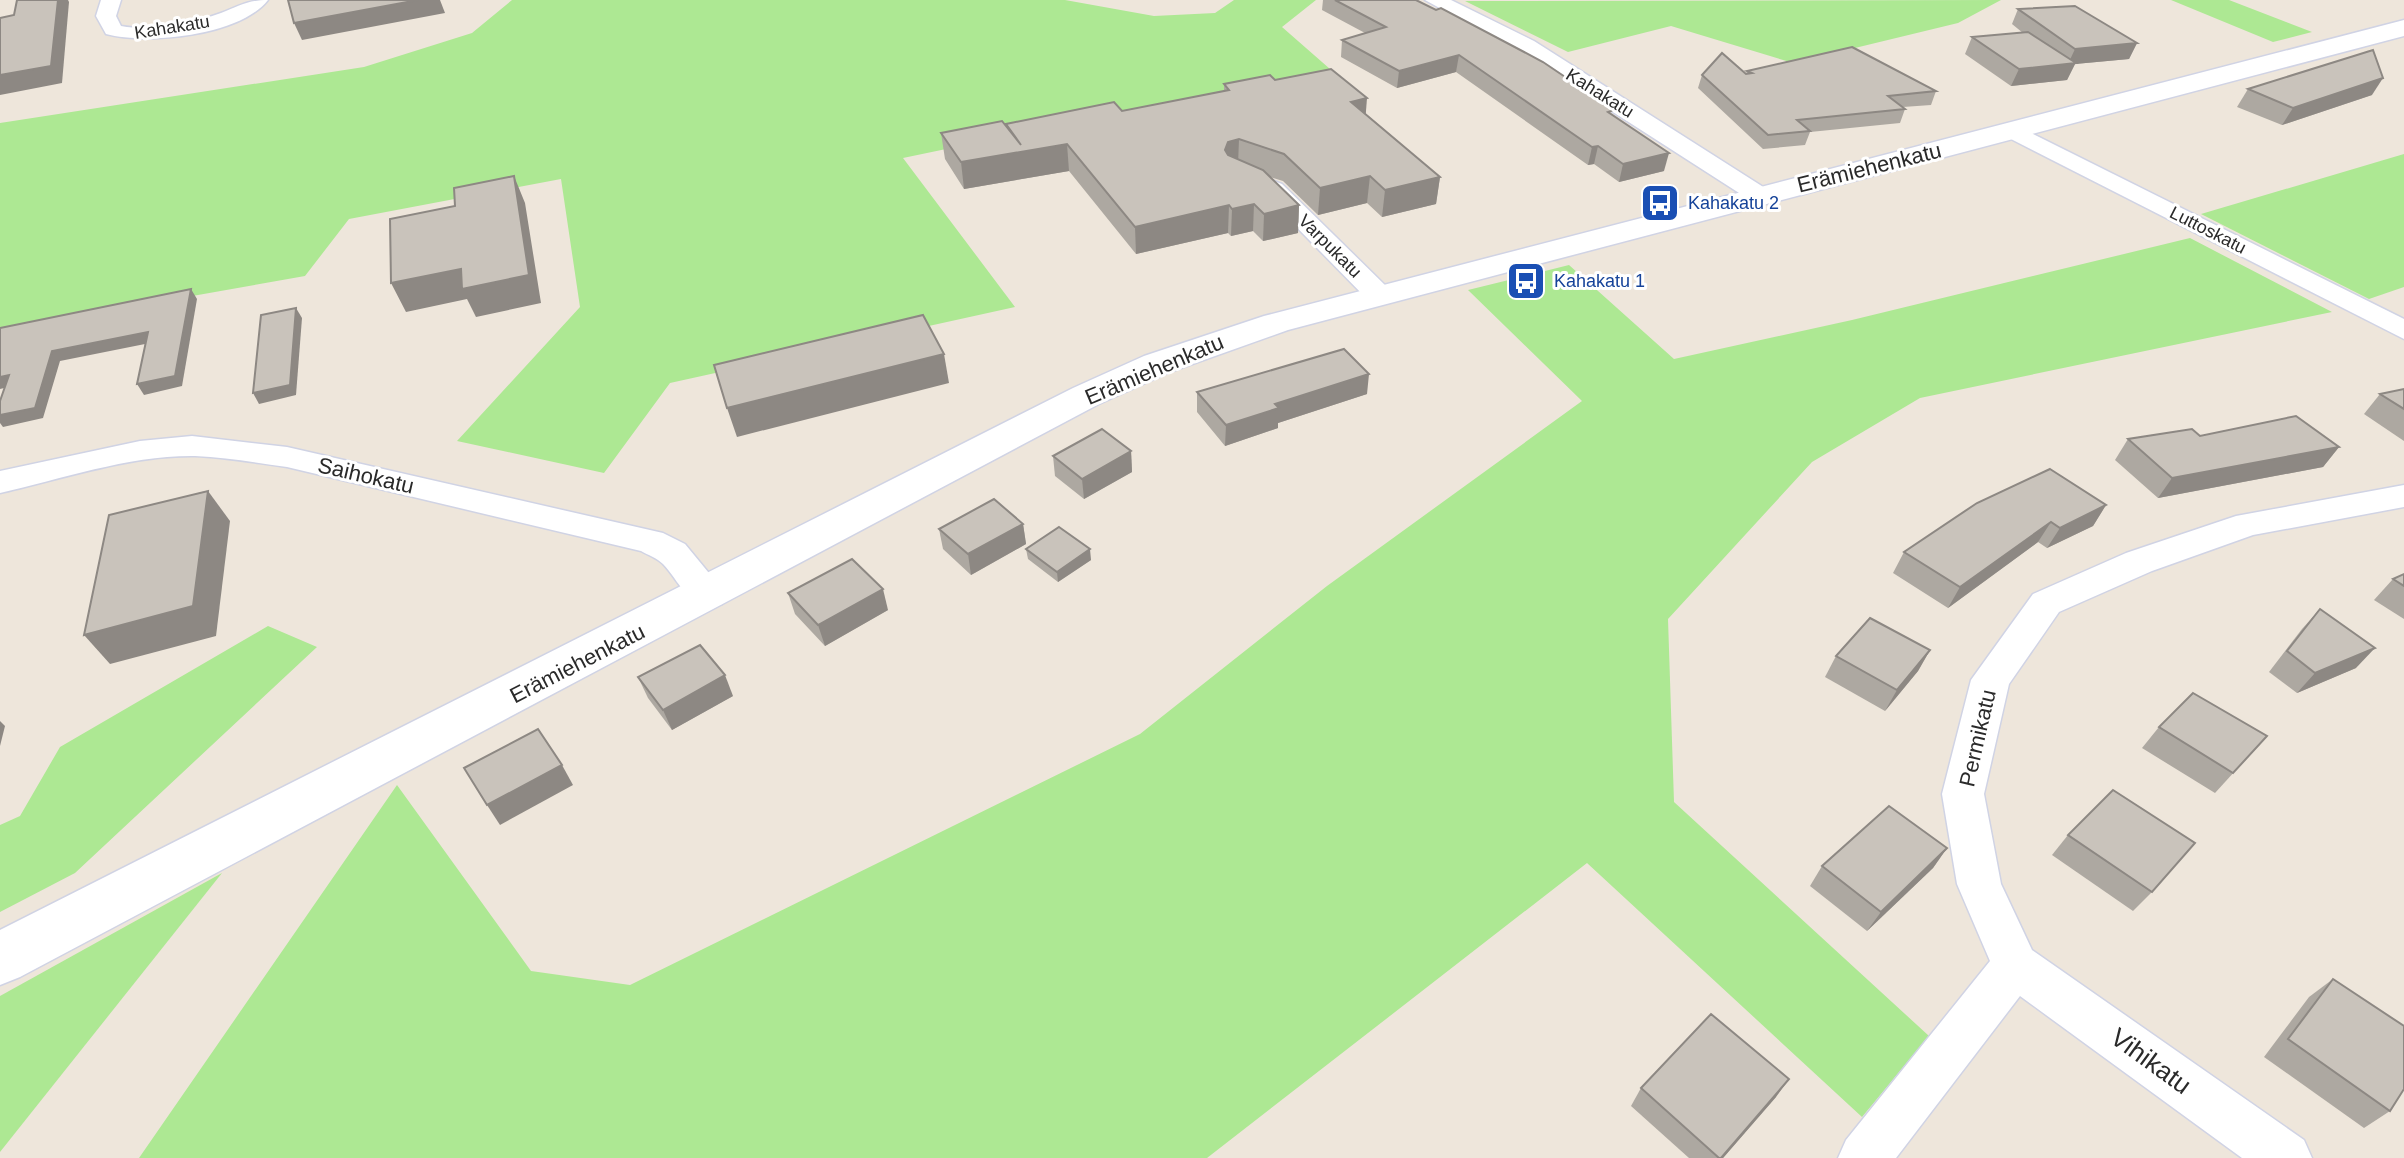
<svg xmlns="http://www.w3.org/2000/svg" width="2404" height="1158" viewBox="0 0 2404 1158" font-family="Arial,sans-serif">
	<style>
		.green { fill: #ade893 }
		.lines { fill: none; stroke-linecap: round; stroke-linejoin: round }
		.street-casing { stroke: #d0d3e4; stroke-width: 3 }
		.secondary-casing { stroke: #d0d3e4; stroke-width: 3 }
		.street { fill: #fff; fill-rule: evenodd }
		.secondary { fill: #fff; fill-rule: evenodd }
		.wall { fill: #ada8a1 }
		.shaded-wall { fill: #8d8883 }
		.building { fill: #c9c3bb; stroke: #8d8883; stroke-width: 2 }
		.labels { text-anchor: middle; stroke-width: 6; stroke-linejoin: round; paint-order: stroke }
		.far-street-label { font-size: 18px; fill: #2a2a2a; stroke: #fff }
		.far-transit-label { font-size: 18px; fill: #164399; stroke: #fff; text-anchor: start }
		.street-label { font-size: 22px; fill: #2a2a2a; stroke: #fff }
		.near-street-label { font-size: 26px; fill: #2a2a2a; stroke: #fff }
	</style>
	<rect width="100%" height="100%" fill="#eee6db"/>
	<g class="green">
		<path d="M512 0H1065L1154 16 1215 13 1234 0H1316L1282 27 1330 69 903 158 1015 307 670 383 604 473 457 441 580 307 561 179 349 219 305 276 0 330V123L364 67 472 33Z"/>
		<path d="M2001 0 1958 23 1793 63 1671 26 1568 52 1465 1Z"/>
		<path d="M2171 0H2229L2312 32 2273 42Z"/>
		<path d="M2404 154V287L2369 299 2201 214Z"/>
		<path d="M2190 238 2332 312 1920 398 1812 462 1668 619 1674 802 1929 1036 1862 1117 1587 863 1207 1158H139L397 785 531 971 630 985 1140 734 1327 586 1582 401 1468 290 1569 265 1674 359 1852 320Z"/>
		<path d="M268 626 317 647 75 873 0 912V825L20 816 60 747Z"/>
		<path d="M222 873 0 1152V996Z"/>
	</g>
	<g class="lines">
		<defs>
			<g id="street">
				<path d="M101 0H121L116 16 121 26C153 32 191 24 221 13 239 6 248 0 268 0 240 36 147 45 106 34L96 16Z"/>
				<path d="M1425 0H1451L1534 41 1768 190 1772 195 1768 200H1750L1518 51Z"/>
				<path d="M2013 124 2404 319V339L2005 136 2001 131 2005 126Z"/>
				<path d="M1263 177 1282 184 1389 289 1393 295 1389 301 1379 303 1369 301 1264 194 1250 185 1254 180Z"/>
				<path d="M192 436 287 447 663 533 685 544 727 595 722 604C690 614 682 584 663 564 657 558 648 555 641 551L287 467C256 463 226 457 195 456 130 455 62 479 0 493V471L140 441Z"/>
				<path d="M2404 485V507L2253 535 2152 571 2059 612 2009 684 1984 794 2001 884 2032 950 2304 1140 2312 1158H2242L2020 996 1896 1158H1838L1846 1140 1990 961 1957 884 1942 794 1971 680 2033 594 2126 553 2236 516Z"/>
			</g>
			<path id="secondary" d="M2404 20V36L1288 330 1170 372 1099 404 20 977 0 985V930L1073 388 1144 356 1264 316Z"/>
		</defs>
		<use href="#street" class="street-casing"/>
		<use href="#secondary" class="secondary-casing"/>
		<use href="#street" class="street"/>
		<use href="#secondary" class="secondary"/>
	</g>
	<g class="wall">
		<path d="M1323 0H1416L1613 115 1664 171 1619 182 1594 164 1588 165 1456 72 1397 88 1341 57 1342 40 1365 33 1322 10Z"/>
		<path d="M2018 9 2137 43 2129 59 2075 64 2067 80 2011 86 1965 54 1972 37 2023 33 2012 24Z"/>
		<path d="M1747 71 1936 91 1931 105 1903 107 1905 109 1900 123 1810 132 1805 145 1763 149 1698 88 1702 75 1746 74Z"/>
		<path d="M1275 80 1366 114 1440 177 1436 204 1382 217 1367 203 1318 215 1283 181 1270 177 1299 205 1298 233 1263 241 1253 231 1231 236 1228 233 1136 254 1069 171 964 189 945 159 941 133 1122 111 1224 91V84Z"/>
		<path d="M2248 89 2372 95 2282 125 2237 107Z"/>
		<path d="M2404 389V441L2364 414 2380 394Z"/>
		<path d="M1197 392 1367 394 1278 423V428L1225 446 1197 412Z"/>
		<path d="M2200 436 2339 447 2323 467 2158 498 2115 460 2128 439Z"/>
		<path d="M1131 451 1132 472 1084 499 1055 476 1053 456Z"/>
		<path d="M2106 505 2093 526 2047 548 2038 542 1948 608 1893 573 1904 552Z"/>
		<path d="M1023 524 1026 544 971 575 943 549 939 529Z"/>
		<path d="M1026 549 1091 560 1058 582 1028 559Z"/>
		<path d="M2404 574V619L2374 600 2393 579Z"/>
		<path d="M788 593 888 610 825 646 795 614Z"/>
		<path d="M2320 609 2356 668 2297 693 2269 672 2302 629Z"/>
		<path d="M1930 650 1918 671 1885 711 1825 677 1836 656Z"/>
		<path d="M638 677 733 696 672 730 648 698Z"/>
		<path d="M2159 727 2267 736 2215 793 2142 748Z"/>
		<path d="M2068 835 2152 892 2133 911 2052 855Z"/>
		<path d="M1947 848 1933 868 1867 931 1810 886 1822 866Z"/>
		<path d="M2333 979 2390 1111 2364 1128 2264 1057 2309 997Z"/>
		<path d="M1641 1088 1776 1097 1723 1158H1689L1631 1106Z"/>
	</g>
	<g class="shaded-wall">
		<path d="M58 0H68L69 2 62 83 0 95V75Z"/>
		<path d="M418 0H440L445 13 302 40 294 23Z"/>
		<path d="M2137 43 2129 59 2075 64 2067 80 2011 86 2019 69 2068 64 2075 49Z"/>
		<path d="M1459 55 1456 72 1397 88 1399 71Z"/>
		<path d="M2383 78 2372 95 2282 125 2293 108Z"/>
		<path d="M1367 98 1365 124 1351 102Z"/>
		<path d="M1239 139 1238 165 1227 168 1225 150 1228 142Z"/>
		<path d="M1067 144 1069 171 964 189 961 162Z"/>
		<path d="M1598 146 1594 164 1588 165 1592 147Z"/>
		<path d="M1669 153 1664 171 1619 182 1623 164Z"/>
		<path d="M514 176 525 203 541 303 476 317 467 299 406 312 391 283Z"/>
		<path d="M1370 176 1367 203 1318 215 1320 188Z"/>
		<path d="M1440 177 1436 204 1382 217 1385 190Z"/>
		<path d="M1254 204 1253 231 1231 236 1232 209Z"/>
		<path d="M1229 205 1228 233 1136 254 1135 227Z"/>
		<path d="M1299 205 1298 233 1263 241 1264 214Z"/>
		<path d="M191 289 197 299 182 386 144 395 137 384Z"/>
		<path d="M296 308 302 318 296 395 259 404 253 393Z"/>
		<path d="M148 332 155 342 60 361 43 418 3 427 0 423V415L52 351Z"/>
		<path d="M944 354 949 383 737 437 727 408Z"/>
		<path d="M1369 374 1367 394 1278 423V428L1225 446 1226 425 1275 404Z"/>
		<path d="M9 375 17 385 0 389V377Z"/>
		<path d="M2339 447 2323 467 2158 498 2172 478Z"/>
		<path d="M1131 451 1132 472 1084 499 1082 479Z"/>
		<path d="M208 491 230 521 216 636 110 664 84 635Z"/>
		<path d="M2106 505 2093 526 2047 548 2060 528Z"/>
		<path d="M2051 522 2038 542 1948 608 1960 587Z"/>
		<path d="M1023 524 1026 544 971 575 968 554Z"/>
		<path d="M1090 549 1091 560 1058 582 1057 572Z"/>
		<path d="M883 589 888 610 825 646 818 625Z"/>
		<path d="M2375 648 2356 668 2297 693 2315 673Z"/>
		<path d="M1930 650 1918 671 1885 711 1897 690Z"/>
		<path d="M725 675 733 696 672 730 663 710Z"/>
		<path d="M0 721 5 726 0 746Z"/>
		<path d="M562 765 573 785 500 825 487 805Z"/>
		<path d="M1947 848 1933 868 1867 931 1881 912Z"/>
		<path d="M1789 1079 1776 1097 1723 1158H1721Z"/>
	</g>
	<g class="building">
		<path d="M17 0H58L51 66 0 75V18L14 15Z"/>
		<path d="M288 0H418L294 23Z"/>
		<path d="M1335 0H1416L1436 10 1441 8 1543 62 1614 110 1608 112 1669 153 1623 164 1598 146 1592 147 1459 55 1399 71 1342 40 1386 27Z"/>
		<path d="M2075 6 2137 43 2075 49 2018 9Z"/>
		<path d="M2028 32 2076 63 2019 69 1972 37Z"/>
		<path d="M1852 47 1936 91 1888 96 1905 109 1797 120 1810 131 1768 135 1702 75 1722 53 1746 74 1752 73 1747 71Z"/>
		<path d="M2373 50 2383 78 2293 108 2248 89Z"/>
		<path d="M1331 69 1367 98 1351 102 1440 177 1385 190 1370 176 1320 188 1284 154 1239 139 1228 142 1225 150 1228 155 1263 170 1299 205 1264 214 1254 204 1232 209 1229 205 1135 227 1067 144 961 162 941 133 1002 121 1021 145 1006 124 1114 102 1122 111 1229 90 1224 84 1270 75 1275 80Z"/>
		<path d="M514 176 529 275 462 289 461 269 391 283 390 219 455 206 454 188Z"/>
		<path d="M191 289 175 376 137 384 148 332 52 351 35 408 0 415V401L9 375 0 377V328Z"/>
		<path d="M296 308 290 385 253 393 261 315Z"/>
		<path d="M923 315 944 354 727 408 714 365Z"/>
		<path d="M1344 349 1369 374 1275 404 1279 408 1226 425 1197 392Z"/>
		<path d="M2404 389V409L2380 394Z"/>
		<path d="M2296 416 2339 447 2172 478 2128 439 2192 429 2200 436Z"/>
		<path d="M1102 429 1131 451 1082 479 1053 456Z"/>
		<path d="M2050 469 2106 505 2060 528 2051 522 1960 587 1904 552 1977 503Z"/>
		<path d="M208 491 193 606 84 635 109 515Z"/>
		<path d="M994 499 1023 524 968 554 939 529Z"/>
		<path d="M1059 527 1090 549 1057 572 1026 549Z"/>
		<path d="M852 559 883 589 818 625 788 593Z"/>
		<path d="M2404 574V586L2393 579Z"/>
		<path d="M2320 609 2375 648 2315 673 2287 651Z"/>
		<path d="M1870 618 1930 650 1897 690 1836 656Z"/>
		<path d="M700 645 725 675 663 710 638 677Z"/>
		<path d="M2193 693 2267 736 2233 773 2159 727Z"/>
		<path d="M538 729 562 765 487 805 464 768Z"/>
		<path d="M2113 790 2195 843 2152 892 2068 835Z"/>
		<path d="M1889 806 1947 848 1881 912 1822 866Z"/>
		<path d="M2333 979 2404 1026V1089L2390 1111 2288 1039Z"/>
		<path d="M1711 1014 1789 1079 1721 1158H1719L1641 1088Z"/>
	</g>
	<defs>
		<symbol id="bus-square" viewBox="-11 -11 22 22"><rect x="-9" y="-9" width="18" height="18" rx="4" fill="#1a4fb4" stroke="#fff"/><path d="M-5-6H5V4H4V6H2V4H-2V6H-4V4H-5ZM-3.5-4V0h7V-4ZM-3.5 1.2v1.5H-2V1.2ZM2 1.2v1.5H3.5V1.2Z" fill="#fff"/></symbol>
	</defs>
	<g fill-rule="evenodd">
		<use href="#bus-square" x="1638" y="181" width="44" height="44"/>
		<use href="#bus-square" x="1504" y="259" width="44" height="44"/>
	</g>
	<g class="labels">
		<g class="far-street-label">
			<text transform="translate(172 27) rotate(-9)" y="6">Kahakatu</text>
			<text transform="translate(1600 93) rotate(32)" y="6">Kahakatu</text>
			<text transform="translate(2208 230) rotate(27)" y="6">Luttoskatu</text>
			<text transform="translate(1330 246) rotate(45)" y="6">Varpukatu</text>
		</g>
		<g class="far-transit-label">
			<text x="1688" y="209">Kahakatu 2</text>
			<text x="1554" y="287">Kahakatu 1</text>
		</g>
		<g class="street-label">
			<text transform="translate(1869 167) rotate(-14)" y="8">Erämiehenkatu</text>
			<text transform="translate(1154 369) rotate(-23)" y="8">Erämiehenkatu</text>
			<text transform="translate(366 475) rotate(13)" y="8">Saihokatu</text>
			<text transform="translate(577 663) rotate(-27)" y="8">Erämiehenkatu</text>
			<text transform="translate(1977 738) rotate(-77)" y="8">Permikatu</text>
		</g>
		<g class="near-street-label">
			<text transform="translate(2151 1061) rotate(36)" y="9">Vihikatu</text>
		</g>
	</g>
</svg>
